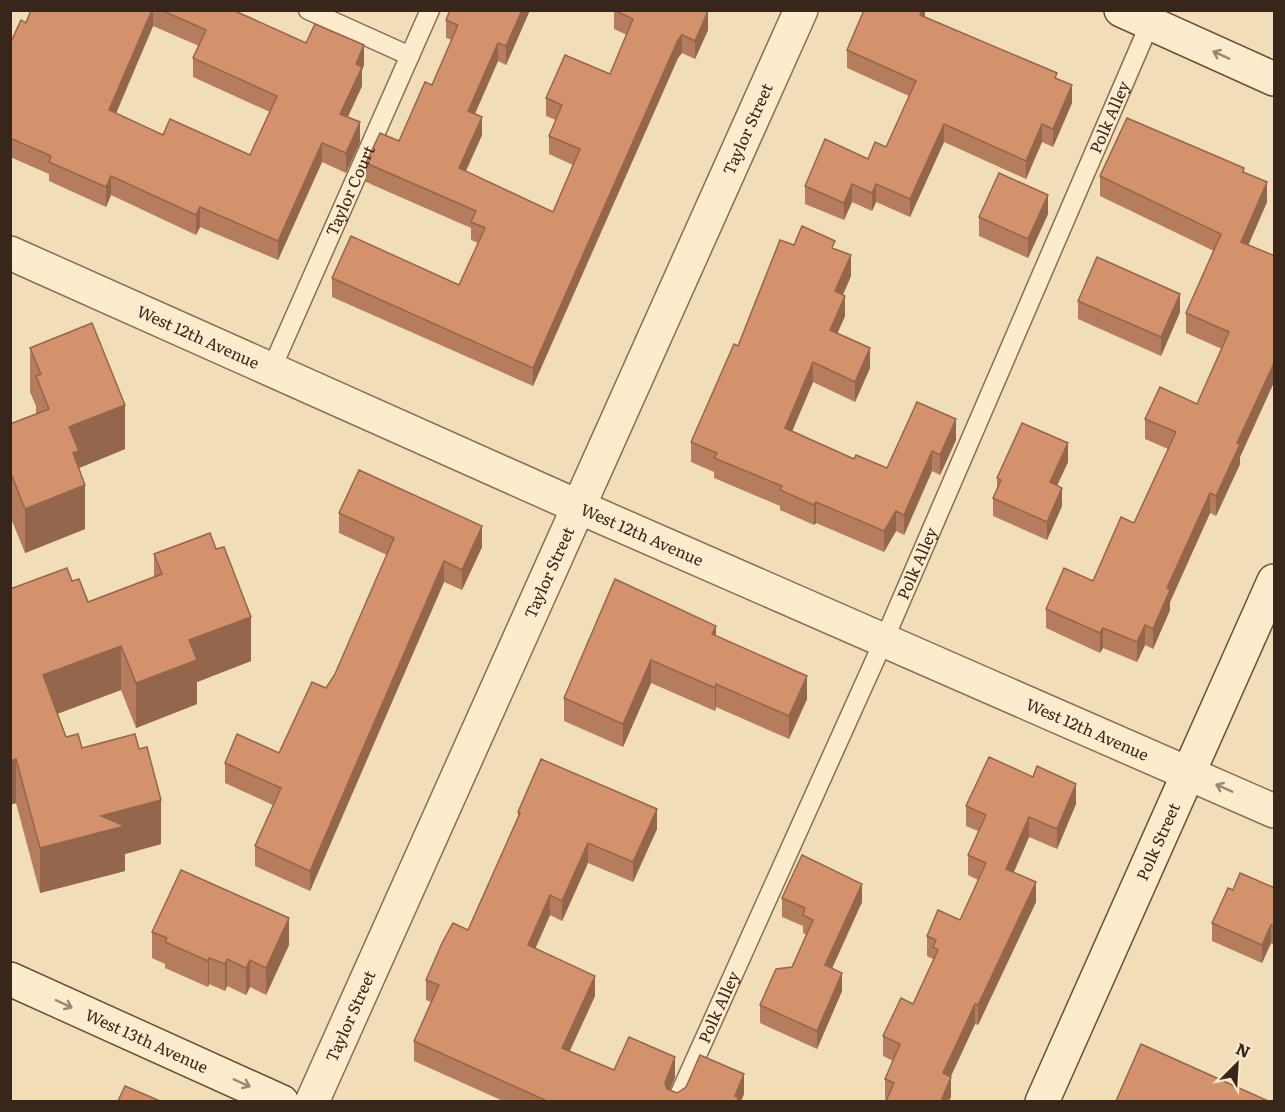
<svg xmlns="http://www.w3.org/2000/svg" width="1285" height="1112" viewBox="0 0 1285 1112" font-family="Literata,serif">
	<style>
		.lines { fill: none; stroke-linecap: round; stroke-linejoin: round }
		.lane-casing { stroke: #896d53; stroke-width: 21 }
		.street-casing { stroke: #896d53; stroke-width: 36 }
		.secondary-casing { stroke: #6b4e36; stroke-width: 36 }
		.lane { stroke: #fcebcd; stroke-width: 18 }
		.street { stroke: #fcebcd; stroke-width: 33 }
		.secondary { stroke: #fcebcd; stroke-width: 33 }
		.wall { fill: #b57d5d; fill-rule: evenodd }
		.shaded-wall { fill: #94664c }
		.building { fill: #d3916c; stroke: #94664c; stroke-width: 1.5 }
		.oneway { stroke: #9a8873 }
		.labels { text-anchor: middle; stroke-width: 4.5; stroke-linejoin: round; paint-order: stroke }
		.street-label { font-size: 16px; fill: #372619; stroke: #f8e8ca }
	</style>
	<rect width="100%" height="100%" fill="#f1deb9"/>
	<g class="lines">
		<defs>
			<g id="lane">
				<path d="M308 10 410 56"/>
				<path id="s1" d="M271 370 430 10"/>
				<path id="s2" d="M676 1102 884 640 1150 23"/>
			</g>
			<g id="street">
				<path id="s3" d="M10 253 579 507 1274 811"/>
				<path id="s4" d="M312 1102 801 10"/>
			</g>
			<g id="secondary">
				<path d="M1121 10 1274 79"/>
				<path id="s5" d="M10 979 282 1102"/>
				<path id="s6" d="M1042 1102 1274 581"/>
			</g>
		</defs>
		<use href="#lane" class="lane-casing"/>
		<use href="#street" class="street-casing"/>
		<use href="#secondary" class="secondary-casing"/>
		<use href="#lane" class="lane"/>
		<use href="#street" class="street"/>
		<use href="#secondary" class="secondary"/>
	</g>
	<g class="wall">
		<path d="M31 10H233L306 43 364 65 362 70V86L348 117 360 142 346 173 322 162 278 260 200 227 196 235 111 195 106 207 49 181V174L10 157V44L26 23ZM153 26 199 46 193 58V77L270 112 250 155 163 135 116 113Z"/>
		<path d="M450 10H530L506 65 498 61 475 114 482 135 466 171 553 212 573 165 549 154V136L556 120 546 116V98L610 74 627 35 614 29V10L708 30 695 59 682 53 678 58 533 386 332 297V278L459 285 478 243 471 240V228L366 182V163L399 141 432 85 452 40 446 38V20Z"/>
		<path d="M925 10V18L1057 79 1072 103 1053 147 1042 142 1026 179 944 142 910 217 876 202 872 211 852 202 844 220 805 204V186L868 159 886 147 909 96 847 68V50Z"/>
		<path d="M1244 172 1267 202 1248 245 1275 256V380L1240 457V464L1216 516 1210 513 1170 602V610L1153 649 1145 645 1137 662 1103 648 1100 653 1046 628V609L1093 581 1134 523 1168 449 1145 439V419L1197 404 1222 349 1186 333V313L1214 251 1100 196V176Z"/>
		<path d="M1048 214 1028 258 979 236V217Z"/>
		<path d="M794 245 835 249 851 276 843 295 845 316 837 334 870 368 855 402 813 382 792 431 854 459 887 468 956 440 940 475 932 471 904 535 896 531 884 552 816 523 814 525 780 510V506L714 478V472L691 462V442L738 346Z"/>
		<path d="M1078 301 1180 312 1161 356 1078 319Z"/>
		<path d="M30 348 125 449 79 468 85 529 25 553 10 516V424L36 414V406L30 392Z"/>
		<path d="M1068 462 1057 485 1062 506 1047 540 993 516V498L997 489V478Z"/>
		<path d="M339 513 482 547 462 590 444 582 310 891 255 866V846L273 805 225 783V763L279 753 326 688 335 674 387 555 339 533Z"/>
		<path d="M154 554 251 661 197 682V704L136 728 121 690 57 714 66 737 82 748 161 844 125 854V871L40 893 16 803 10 805V589L72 581 88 602 154 577Z"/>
		<path d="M615 579 716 636 807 699 789 739 716 707 715 711 651 683 623 747 564 721V698Z"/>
		<path d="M1076 804 1057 849 1029 837 1014 872 1036 902 978 1025 975 1024 951 1076V1097L887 1100 885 1099V1079L893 1061 883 1056V1036L913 1004 933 960V959L927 956V936L960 920 978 880 968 875V855L978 831 966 826V806Z"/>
		<path d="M518 812 657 829 633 882 588 863 562 921 550 915 535 949 595 996 569 1052 614 1070 675 1077 670 1090 677 1093 744 1094 741 1101H503L414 1061V1041L431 1002 426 1000V980L468 930 518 819Z"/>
		<path d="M1275 888V945L1271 943 1262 963 1212 941V923L1233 890Z"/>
		<path d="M782 898 862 902 832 968 842 991 817 1049 760 1023V1005L792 967 807 935 803 933V926L782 917Z"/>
		<path d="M152 932 289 945 266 995 250 987 246 995 227 986 225 991 209 984 208 987 165 968V964L152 958Z"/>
	</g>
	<g class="shaded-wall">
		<path d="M152 10H153V26L109 130V110Z"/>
		<path d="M522 10H530L506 65V46Z"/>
		<path d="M922 10H925V21L920 15Z"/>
		<path d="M708 11V30L695 59V41Z"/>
		<path d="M682 35V53L678 58 533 386V368L678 40Z"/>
		<path d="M498 43V61L468 129V111Z"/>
		<path d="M364 45V65L362 70V86L340 133V114L356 64Z"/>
		<path d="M1072 85V103L1053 147V129Z"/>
		<path d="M482 117V135L459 186V168Z"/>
		<path d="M360 122V142L346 173V153Z"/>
		<path d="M944 124V142L910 217V199Z"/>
		<path d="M1042 124V142L1026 179V161Z"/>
		<path d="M322 143V162L278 260V241Z"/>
		<path d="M111 176V195L106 207V187Z"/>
		<path d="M1267 182V202L1241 262V242Z"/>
		<path d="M852 184V202L844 220V203Z"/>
		<path d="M876 184V202L872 211V193Z"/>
		<path d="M1048 195V214L1028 258V239Z"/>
		<path d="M200 207V227L196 235V215Z"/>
		<path d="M851 255V276L835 312V291Z"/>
		<path d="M1180 294V312L1161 356V337Z"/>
		<path d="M845 296V316L830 350V330Z"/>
		<path d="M870 348V368L855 402V382Z"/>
		<path d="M1275 361V380L1240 457V464L1216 516V496L1237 443Z"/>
		<path d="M813 362V382L785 448V428Z"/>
		<path d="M125 405V449L79 468V487L85 485V529L25 553V509L69 427Z"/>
		<path d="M956 419V440L940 475V455Z"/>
		<path d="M1068 443V462L1050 501V482Z"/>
		<path d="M932 451V471L904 535V515Z"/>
		<path d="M1062 488V506L1047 540V522Z"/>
		<path d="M1210 493V513L1170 602V610L1153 649V629L1167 588Z"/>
		<path d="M816 502V523L814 525V505Z"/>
		<path d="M896 511V531L884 552V531Z"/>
		<path d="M482 526V547L462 590V570Z"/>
		<path d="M444 561V582L310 891V871Z"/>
		<path d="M251 617V661L197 682V704L136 728V683L189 640Z"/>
		<path d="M1145 625V645L1137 662V642Z"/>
		<path d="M716 626V649L712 634Z"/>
		<path d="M1103 628V648L1100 653V633Z"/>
		<path d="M121 646V690L43 719V675Z"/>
		<path d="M651 660V683L623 747V724Z"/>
		<path d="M807 676V699L789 739V716Z"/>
		<path d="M716 684V707L715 711V688Z"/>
		<path d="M16 759V803L10 805V761Z"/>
		<path d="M1076 784V804L1057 849V829Z"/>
		<path d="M161 800V844L125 854V871L40 893V848L101 816Z"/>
		<path d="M657 809V829L633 882V862Z"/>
		<path d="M1029 817V837L1006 889V869Z"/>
		<path d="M588 843V863L562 921V901Z"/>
		<path d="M1036 882V902L978 1025V1005Z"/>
		<path d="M862 884V902L825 984V965Z"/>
		<path d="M550 895V915L528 965V945Z"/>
		<path d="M289 918V945L266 995V968Z"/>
		<path d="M1271 925V943L1262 963V945Z"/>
		<path d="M209 958V984L208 987V961Z"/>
		<path d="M227 959V986L225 991V964Z"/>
		<path d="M250 960V987L246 995V968Z"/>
		<path d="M842 973V991L817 1049V1031Z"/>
		<path d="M595 976V996L562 1068V1048Z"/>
		<path d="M975 1004V1024L943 1093V1073Z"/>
		<path d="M675 1057V1077L665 1101V1083Z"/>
		<path d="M744 1074V1094L741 1101H735V1096Z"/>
		<path d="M951 1077V1097L949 1101H941Z"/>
	</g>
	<g class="building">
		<path d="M31 10H152L109 110 163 135 170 119 250 155 277 96 193 58 206 30 161 10H233L306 43 315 24 364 45 356 64 362 67 340 114 360 122 346 153 322 143 278 241 200 207 196 215 111 176 106 187 49 162 51 156 10 138V44L21 20 26 23Z"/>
		<path d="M450 10H522L506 46 498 43 468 111 482 117 459 168 553 212 580 149 549 136 562 105 546 98 565 55 610 74 633 19 614 10H706L708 11 695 41 682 35 678 40 533 368 332 278 351 236 459 285 485 228 471 222 476 211 366 163 380 133 399 141 425 82 432 85 458 25 446 20Z"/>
		<path d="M864 10H922L920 15 1057 73 1055 78 1072 85 1053 129 1042 124 1026 161 944 124 910 199 876 184 872 193 852 184 844 203 805 186 825 139 868 159 875 142 886 147 916 81 847 50Z"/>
		<path d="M1127 118 1244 168 1243 172 1267 182 1241 242 1275 256V361L1237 443 1240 444 1216 496 1210 493 1167 588 1170 590 1153 629 1145 625 1137 642 1103 628 1100 633 1046 609 1064 568 1093 581 1121 517 1134 523 1176 432 1145 419 1160 387 1197 404 1229 332 1186 313 1221 234 1100 176Z"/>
		<path d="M999 173 1048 195 1028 239 979 217Z"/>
		<path d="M802 226 835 241 832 248 851 255 835 291 845 296 830 330 870 348 855 382 813 362 785 428 854 459 856 455 887 468 917 402 956 419 940 455 932 451 904 515 896 511 884 531 816 502 814 505 780 490 782 486 714 458 717 453 691 442 734 344 738 346 780 240 794 245Z"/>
		<path d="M1097 257 1180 294 1161 337 1078 301Z"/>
		<path d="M92 323 125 405 69 427 79 451 73 453 85 485 25 509 10 471V424L49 409 36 376 41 374 30 348Z"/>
		<path d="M1022 423 1068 443 1050 482 1062 488 1047 522 993 498 1001 480 997 478Z"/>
		<path d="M359 470 482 526 462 570 444 561 310 871 255 846 281 788 225 763 237 734 279 753 312 682 326 688 335 674 394 538 339 513Z"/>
		<path d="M210 533 216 549 224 547 251 617 189 640 197 660 136 683 121 646 43 675 66 737 78 734 82 748 135 734 139 749 147 747 161 800 101 816 125 826 40 848 16 759 10 761V589L67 568 72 581 79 579 88 602 162 574 154 554Z"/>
		<path d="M615 579 716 626 712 634 807 676 789 716 716 684 715 688 651 660 623 724 564 698Z"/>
		<path d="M989 757 1033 777 1037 766 1076 784 1057 829 1029 817 1006 869 1036 882 978 1005 975 1004 943 1073 951 1077 941 1101H886L894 1083 885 1079 900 1044 883 1036 901 998 913 1004 938 950 933 947 936 940 927 936 938 910 960 920 986 863 968 855 986 815 966 806Z"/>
		<path d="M541 759 657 809 633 862 588 843 562 901 550 895 528 945 595 976 562 1048 614 1070 629 1037 675 1057 665 1083 667 1089 677 1093 686 1087 700 1055 744 1074 735 1096 739 1098 737 1101H547L414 1041 439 985 426 980 442 943 453 923 468 930 520 813 518 812Z"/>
		<path d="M802 855 862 884 825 965 842 973 817 1031 760 1005 776 969 792 967 813 920 803 915 805 908 782 898Z"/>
		<path d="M181 870 289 918 266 968 250 960 246 968 227 959 225 964 209 958 208 961 165 942 167 938 152 932Z"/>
		<path d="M1240 873 1275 888V926L1271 925 1262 945 1212 923 1228 888 1233 890Z"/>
		<path d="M1141 1044 1268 1101H1116Z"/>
		<path d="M125 1086 160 1101H118Z"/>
	</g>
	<defs><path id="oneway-shaft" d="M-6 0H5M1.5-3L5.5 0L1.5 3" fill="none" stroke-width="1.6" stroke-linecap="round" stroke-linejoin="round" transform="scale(1.5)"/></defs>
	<g class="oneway">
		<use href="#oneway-shaft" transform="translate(1221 55) rotate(-156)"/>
		<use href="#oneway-shaft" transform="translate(1224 788) rotate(-156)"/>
		<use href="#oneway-shaft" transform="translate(64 1004) rotate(25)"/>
		<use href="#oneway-shaft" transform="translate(242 1083) rotate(24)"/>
	</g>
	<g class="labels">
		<g class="street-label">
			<text dy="6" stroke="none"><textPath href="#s2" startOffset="1076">Polk Alley</textPath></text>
			<text dy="6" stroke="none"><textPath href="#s4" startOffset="1066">Taylor Street</textPath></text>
			<text dy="6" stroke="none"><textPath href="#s1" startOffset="196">Taylor Court</textPath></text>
			<text dy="6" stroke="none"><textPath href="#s3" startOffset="206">West 12th Avenue</textPath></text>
			<text dy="6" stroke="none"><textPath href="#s3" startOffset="692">West 12th Avenue</textPath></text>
			<text dy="6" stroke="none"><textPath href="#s2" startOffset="590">Polk Alley</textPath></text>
			<text dy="6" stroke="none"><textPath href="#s4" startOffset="580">Taylor Street</textPath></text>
			<text dy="6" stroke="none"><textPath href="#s3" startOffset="1178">West 12th Avenue</textPath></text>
			<text dy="6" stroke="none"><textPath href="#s6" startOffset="285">Polk Street</textPath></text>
			<text dy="6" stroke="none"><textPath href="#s2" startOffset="104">Polk Alley</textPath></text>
			<text dy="6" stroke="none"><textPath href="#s4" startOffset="94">Taylor Street</textPath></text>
			<text dy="6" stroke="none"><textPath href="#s5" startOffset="150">West 13th Avenue</textPath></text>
		</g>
	</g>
	<rect width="1285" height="1112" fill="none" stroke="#372619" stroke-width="24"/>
	<g transform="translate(1237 1064) rotate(24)" stroke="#f8e8ca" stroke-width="4.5" paint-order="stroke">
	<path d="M0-4.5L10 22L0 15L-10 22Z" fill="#372619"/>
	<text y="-9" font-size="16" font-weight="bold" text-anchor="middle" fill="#372619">N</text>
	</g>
</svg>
